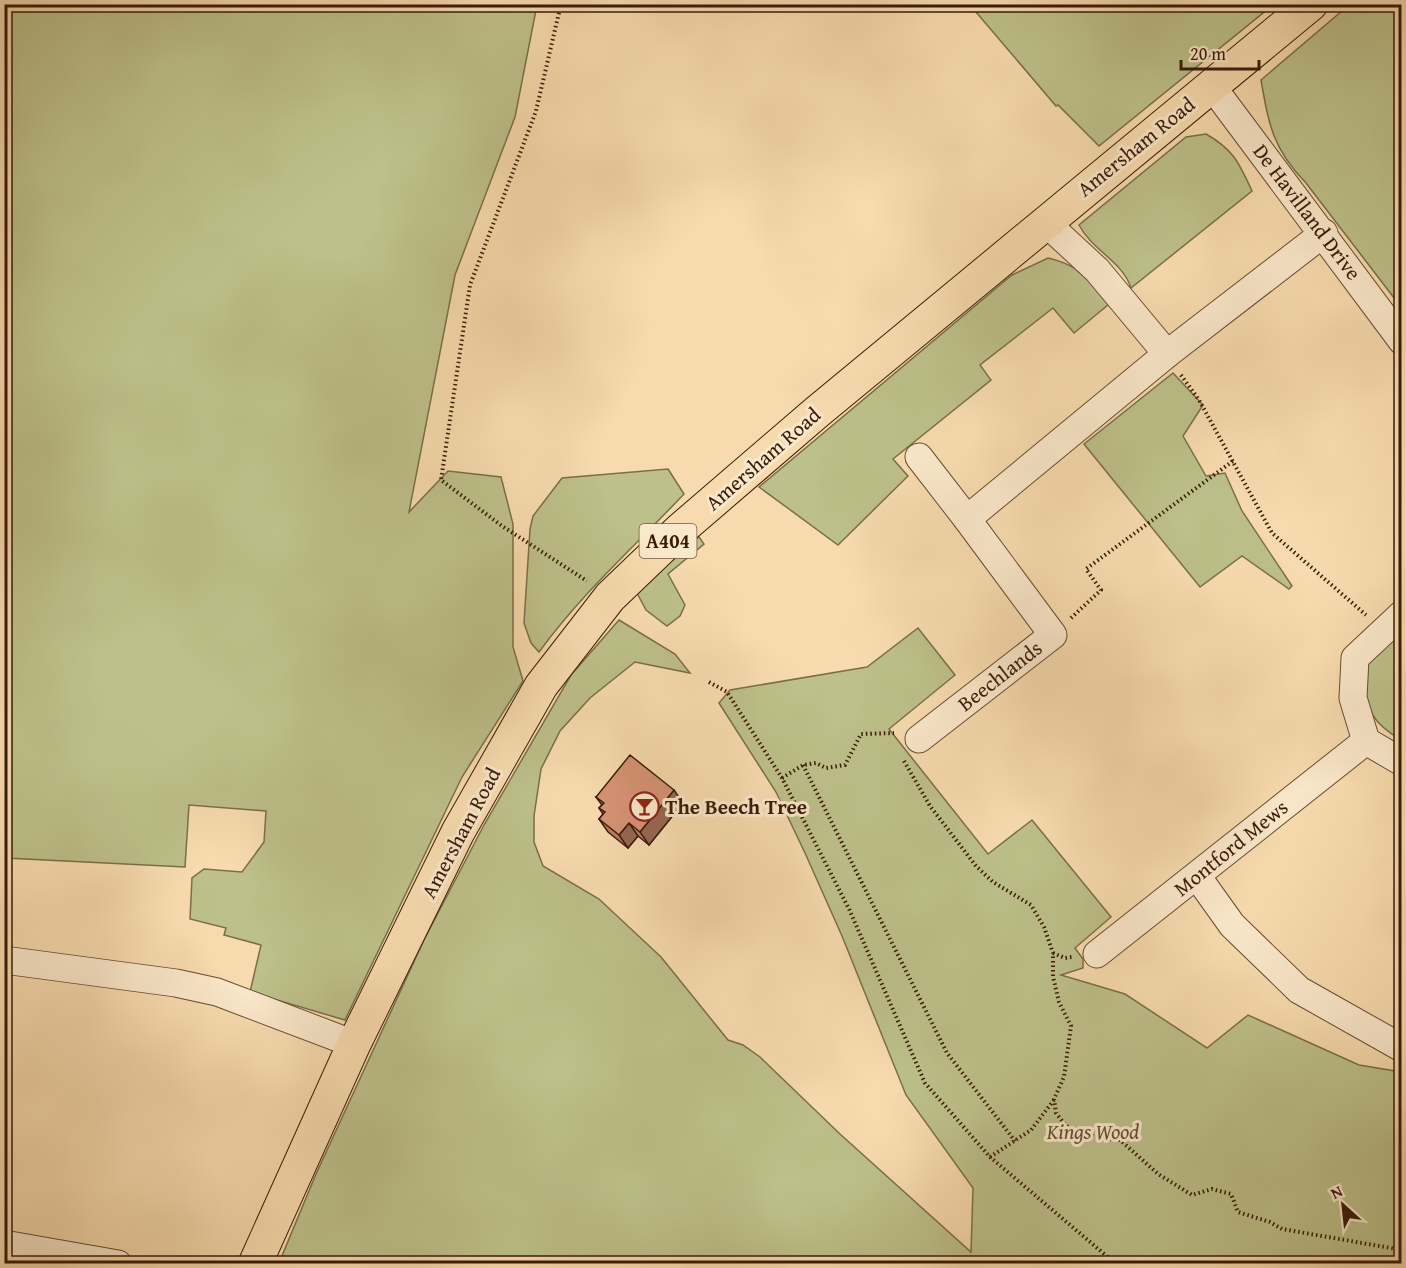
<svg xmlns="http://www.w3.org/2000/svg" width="1406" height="1268" viewBox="0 0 1406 1268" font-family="'Gentium Book Plus',serif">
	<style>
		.green { fill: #bdc08a; stroke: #7b6e48; stroke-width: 1.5 }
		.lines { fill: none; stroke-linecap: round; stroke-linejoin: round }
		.minor-casing { stroke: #684b31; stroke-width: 29 }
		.major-casing { stroke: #391b07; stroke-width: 35 }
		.path { stroke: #391b07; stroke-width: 4; stroke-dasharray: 1.5 3; stroke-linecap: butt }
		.minor { stroke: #fae8ca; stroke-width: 27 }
		.major { stroke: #f7dbae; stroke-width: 33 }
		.wall { fill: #b87e65; stroke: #391b07; stroke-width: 1.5 }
		.shaded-wall { fill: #966752; stroke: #391b07; stroke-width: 1.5 }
		.building { fill: #d69375; stroke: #391b07; stroke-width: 1.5 }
		.labels { text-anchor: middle; stroke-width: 6; stroke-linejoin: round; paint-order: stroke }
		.shield { fill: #fae8ca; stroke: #735842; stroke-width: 1.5 }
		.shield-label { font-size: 20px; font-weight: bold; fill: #391b07 }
		.street-label { font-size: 21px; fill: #391b07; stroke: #fae8ca }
		.poi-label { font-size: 21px; font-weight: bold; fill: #391b07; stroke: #fae8ca; text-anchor: start }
		.park-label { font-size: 21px; font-style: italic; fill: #614d2e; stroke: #fae8ca }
	</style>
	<rect width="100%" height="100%" fill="#f7dbae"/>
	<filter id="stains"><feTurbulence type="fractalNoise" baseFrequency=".00333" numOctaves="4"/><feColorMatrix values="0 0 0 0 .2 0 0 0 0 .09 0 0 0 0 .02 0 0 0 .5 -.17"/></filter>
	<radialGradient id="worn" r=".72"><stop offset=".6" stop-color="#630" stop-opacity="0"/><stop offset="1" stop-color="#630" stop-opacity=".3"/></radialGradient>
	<g class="green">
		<path d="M4 5H537L515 117 455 275 409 512 448 471 501 477 513 524V647L523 681 462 777 345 1020 250 992 261 945 224 935 226 928 190 919 192 878 204 869 242 872 264 842 266 811 189 805 185 867 5 858Z"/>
		<path d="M970 5H1273L1099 146 1058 105 1056 106Z"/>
		<path d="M1349 5H1401V307L1306 183C1273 149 1269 126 1261 80Z"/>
		<path d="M1206 134C1234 150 1239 163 1252 191L1131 288C1123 262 1092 250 1079 225L1186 137Z"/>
		<path d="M1048 258C1073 263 1097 282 1114 300L1074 333 1053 308 980 365 991 380 893 459 908 476 838 545 759 487 1012 275Z"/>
		<path d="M1173 373 1203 405 1183 436 1206 476 1225 473 1242 511 1292 586 1289 589 1242 556 1200 587 1084 444Z"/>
		<path d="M668 469 684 494C635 546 582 593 539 652L531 643 524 623 530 529 533 516 562 478Z"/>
		<path d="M699 537 704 544 668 574 685 605 680 616 667 626 646 610 637 593 677 552Z"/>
		<path d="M619 620 675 654 690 673 635 662 590 698 560 731 541 769 534 816V842L543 866 599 899 661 957 728 1040 743 1045 760 1057 840 1134 971 1252 973 1188 906 1095 842 936 805 853 776 792 719 703 730 690 867 667 918 628 955 675 889 729 988 854 1032 820 1111 917 1075 948 1083 959V968L1061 975 1125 994 1207 1048 1248 1015 1359 1065 1401 1072V1263H279L316 1174 424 940 484 825 571 675Z"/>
		<path d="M1401 628V740C1367 720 1368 707 1360 670Z"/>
	</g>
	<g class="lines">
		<defs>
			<g id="minor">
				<path d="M1211 85 1402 341"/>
				<path d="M1045 222 1097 270 1167 354"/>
				<path d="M919 457 967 519"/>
				<path d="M1402 614 1355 658 1353 698 1366 741 1402 762"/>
				<path d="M919 739 1053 635 967 519 1167 354 1324 233"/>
				<path d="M1197 876 1232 925 1299 990 1402 1048"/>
				<path d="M1097 954 1366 741"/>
				<path d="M4 960 176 983 217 992 354 1044"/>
				<path d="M4 1244 118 1264"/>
			</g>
			<path id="major" d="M255 1264 354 1044 458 832 541 686 610 597 681 529 817 412 1311 4"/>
		</defs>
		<use href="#minor" class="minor-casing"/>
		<use href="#major" class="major-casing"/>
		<g class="path">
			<path d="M561 4 536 111 470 285 441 480 502 526 587 581"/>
			<path d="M1181 375 1199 400 1272 533 1366 615"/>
			<path d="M1071 618 1101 590 1086 569 1233 461"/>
			<path d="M709 682 727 692 782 778 849 909 925 1083 990 1157 1116 1264"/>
			<path d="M904 761 930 806 976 866 993 882 1031 905 1044 927 1053 953V977L1059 1002 1071 1026 1064 1077 1054 1099 1056 1113 1066 1126 1099 1138 1120 1140 1158 1174 1192 1195 1212 1189 1231 1194 1238 1212 1270 1222 1282 1229 1402 1250"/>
			<path d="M803 765 947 1053 1015 1141"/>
			<path d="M782 778 803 765 816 763 826 768 845 765 861 734 894 733"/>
			<path d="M1053 953 1065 958 1072 957"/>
			<path d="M990 1157 1031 1130 1054 1100"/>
		</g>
		<use href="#minor" class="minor"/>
		<use href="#major" class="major"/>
	</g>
	<path class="wall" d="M596 797 683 803 649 845 638 836 628 848 608 832 599 819 603 814 599 808 602 805Z"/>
	<g class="shaded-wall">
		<path d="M674 790 683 803 649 845 640 832Z"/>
		<path d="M629 823 638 836 628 848 619 835Z"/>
	</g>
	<path class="building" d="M630 755 674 790 640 832 629 823 619 835 599 819 605 812 599 808 604 803 596 797Z"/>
	<defs>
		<symbol id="bar-ring" viewBox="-11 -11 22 22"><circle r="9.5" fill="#fae8ca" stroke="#8f2418" stroke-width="1.5"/><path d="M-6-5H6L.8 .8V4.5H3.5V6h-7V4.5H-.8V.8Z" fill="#8f2418"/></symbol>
	</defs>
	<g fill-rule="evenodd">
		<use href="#bar-ring" x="628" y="790" width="33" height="33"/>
	</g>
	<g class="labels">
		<rect class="shield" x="639.5" y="524" width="57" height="34" rx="4.5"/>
		<g class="shield-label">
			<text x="668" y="548">A404</text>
		</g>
		<g class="street-label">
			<text transform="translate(1136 147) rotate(-39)" y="7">Amersham Road</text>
			<text transform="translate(1307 212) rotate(53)" y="7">De Havilland Drive</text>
			<text transform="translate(763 459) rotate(-41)" y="7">Amersham Road</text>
			<text transform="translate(1000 676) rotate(-38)" y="7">Beechlands</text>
			<text transform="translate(461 833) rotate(-62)" y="7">Amersham Road</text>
			<text transform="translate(1231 848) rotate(-39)" y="7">Montford Mews</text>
		</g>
		<g class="poi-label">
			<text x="665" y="814">The Beech Tree</text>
		</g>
		<g class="park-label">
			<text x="1093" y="1139">Kings Wood</text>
		</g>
	</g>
	<rect width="1406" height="1268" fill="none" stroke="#f7dbae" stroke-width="24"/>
	<rect x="6" y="6" width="1394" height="1256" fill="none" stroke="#391b07" stroke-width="3"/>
	<rect x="12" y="12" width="1382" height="1244" fill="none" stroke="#391b07" stroke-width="1.5"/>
	<g transform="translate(1343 1205) rotate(333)" stroke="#fae8ca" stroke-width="4.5" paint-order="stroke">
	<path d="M0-4.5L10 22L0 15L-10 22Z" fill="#391b07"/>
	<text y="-9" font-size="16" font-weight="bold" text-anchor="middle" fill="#391b07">N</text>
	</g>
	<path d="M1181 60v9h78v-9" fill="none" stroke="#391b07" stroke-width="3"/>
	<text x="1190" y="60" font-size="18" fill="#391b07" stroke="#fae8ca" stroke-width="4.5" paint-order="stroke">20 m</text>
	<rect width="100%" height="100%" filter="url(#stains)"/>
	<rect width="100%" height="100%" fill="url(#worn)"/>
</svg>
